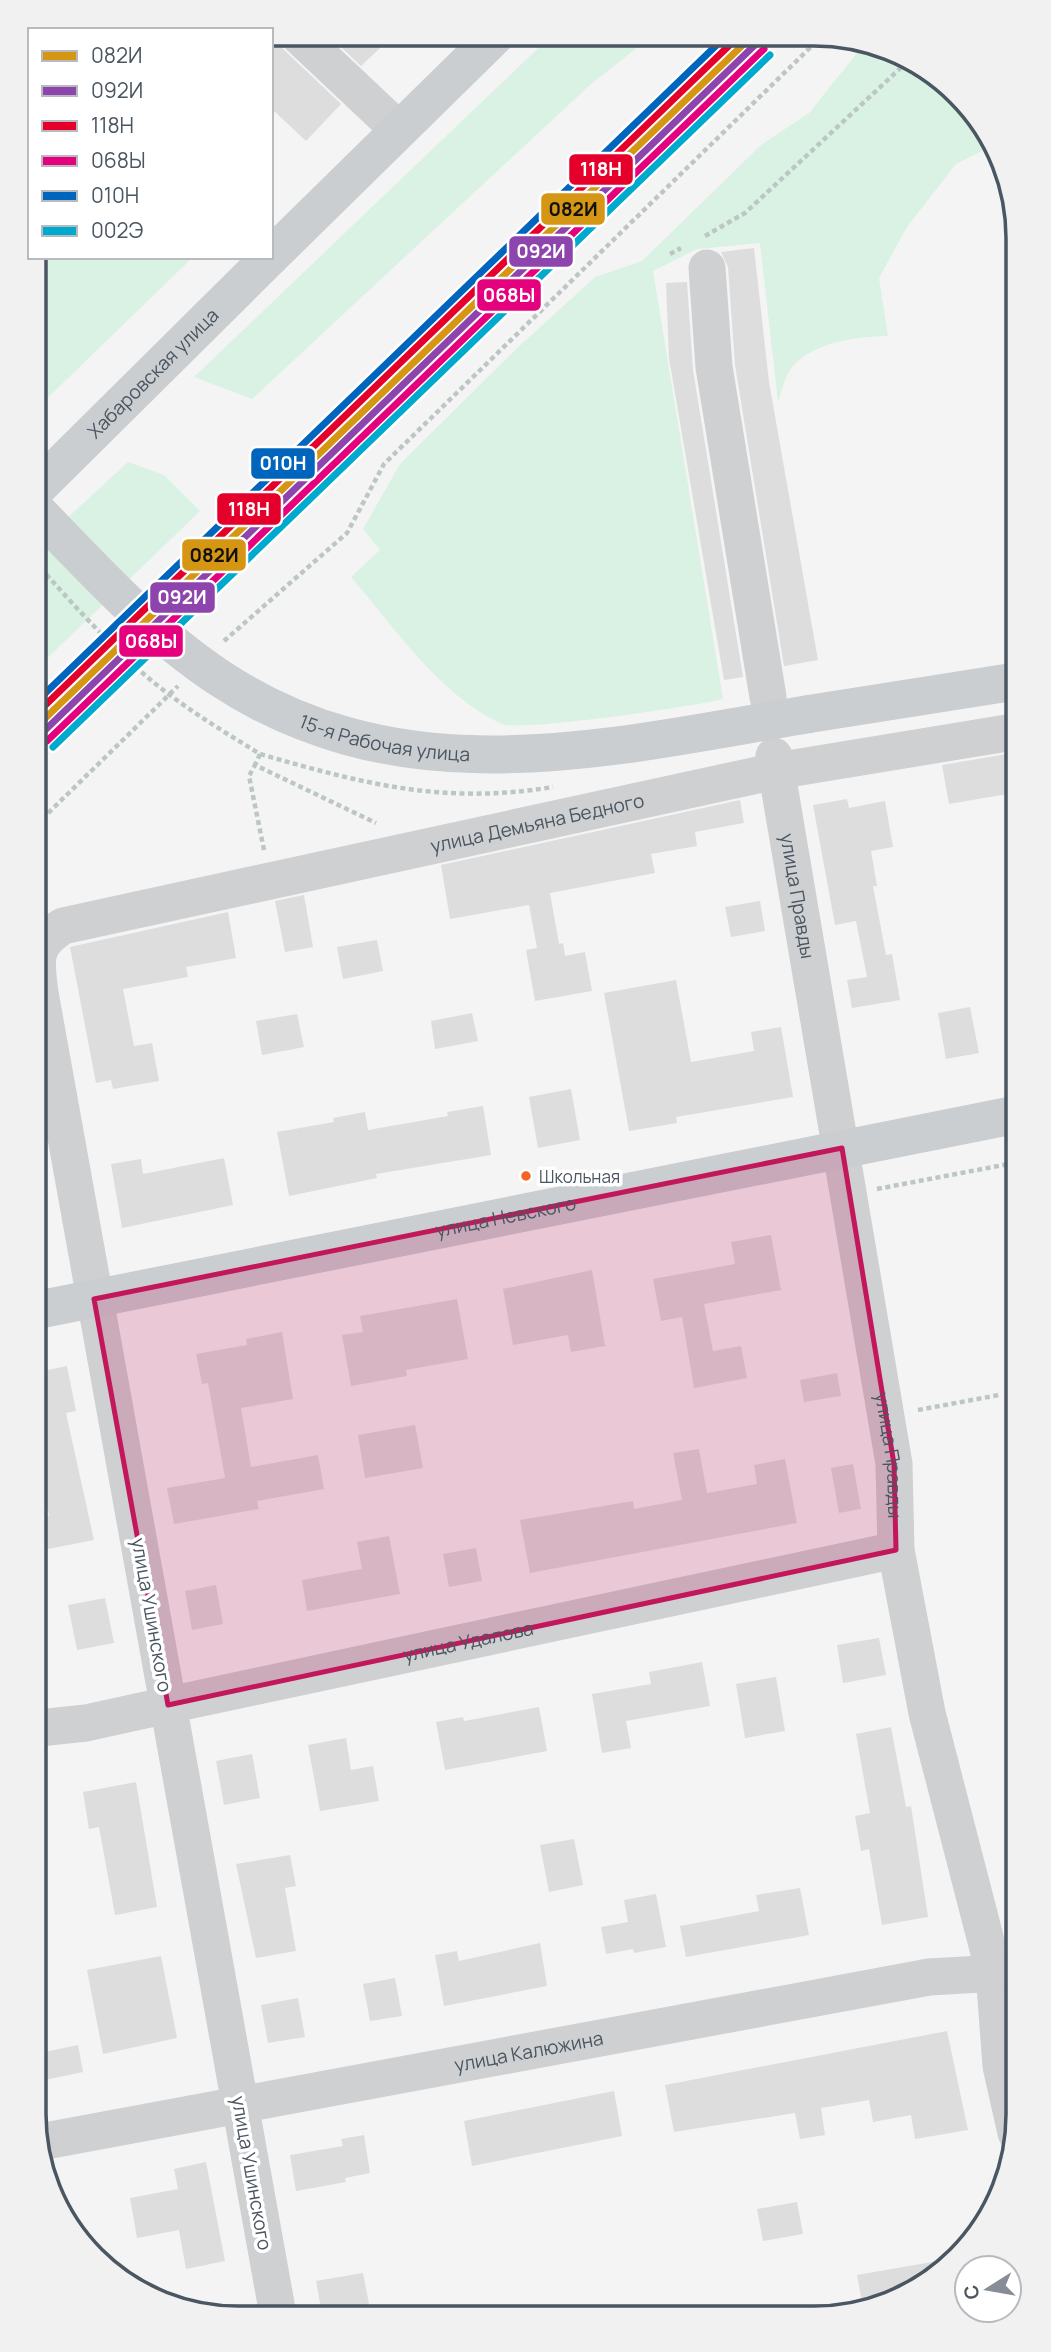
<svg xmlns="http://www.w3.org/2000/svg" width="1051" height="2352" viewBox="0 0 1051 2352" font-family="Manrope,sans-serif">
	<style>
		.green { fill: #d9f2e3 }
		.building { fill: #ddddde }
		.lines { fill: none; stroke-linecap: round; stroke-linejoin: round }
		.path { stroke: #bcc7c4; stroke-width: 4.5; stroke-dasharray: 5 3.5; stroke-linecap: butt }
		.minor { stroke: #ced0d2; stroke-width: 37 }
		.major { stroke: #caced1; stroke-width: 38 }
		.path-bridge { stroke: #bcc7c4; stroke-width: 4.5; stroke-dasharray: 5 3.5; stroke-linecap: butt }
		.major-bridge { stroke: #caced1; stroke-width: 38 }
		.rail-1-casing { stroke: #fff; stroke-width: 12 }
		.rail-2-casing { stroke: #fff; stroke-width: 12 }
		.rail-3-casing { stroke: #fff; stroke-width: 12 }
		.rail-4-casing { stroke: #fff; stroke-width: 12 }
		.rail-5-casing { stroke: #fff; stroke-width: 12 }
		.rail-6-casing { stroke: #fff; stroke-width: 12 }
		.rail-1 { stroke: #d49613; stroke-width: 7 }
		.rail-2 { stroke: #8e44ad; stroke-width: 7 }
		.rail-3 { stroke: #e4002b; stroke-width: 7 }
		.rail-4 { stroke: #e5007d; stroke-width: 7 }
		.rail-5 { stroke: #0065bd; stroke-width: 7 }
		.rail-6 { stroke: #00a9ce; stroke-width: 7 }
		.marked { fill: #c2185b; fill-opacity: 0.2; stroke: #c2185b; stroke-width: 5; stroke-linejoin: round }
		.bus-dot { fill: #f26522; stroke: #fff; stroke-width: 2.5 }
		.labels { text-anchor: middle; stroke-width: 7; stroke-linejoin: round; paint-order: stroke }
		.bus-label { font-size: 17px; fill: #4a5661; stroke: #fff; text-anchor: start }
		.street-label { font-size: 19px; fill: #4a5661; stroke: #fff }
		.rim { fill: none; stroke: #4a5661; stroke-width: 3.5 }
		.line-badge { stroke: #fff; stroke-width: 2.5 }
		.badge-label { font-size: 19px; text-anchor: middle; font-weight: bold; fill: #fff }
		.pale-badge-label { font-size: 19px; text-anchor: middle; font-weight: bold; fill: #111 }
	</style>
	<rect width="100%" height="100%" fill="#f4f4f4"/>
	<g class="green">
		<path d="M552 35 652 36 590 85 252 399 194 377Z"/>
		<path d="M865 43 948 84 988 148 956 164 907 227 879 278 888 336C857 337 816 341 793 366 785 374 782 392 778 402L760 243 697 249 653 271 723 699C697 706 519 732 502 724 439 695 395 628 351 577L380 550 363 529 400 464 513 352 595 277 642 261 761 145 809 113Z"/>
		<path d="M34 257H193L34 411Z"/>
		<path d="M128 462 164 475 200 511 35 670V548Z"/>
	</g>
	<g class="building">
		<path d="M271 33 277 34 283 49 341 104 306 141 271 108Z"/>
		<path d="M349 34H395L361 66 338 44Z"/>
		<path d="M754 248 769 382 818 660 784 666 735 365 728 267 721 252Z"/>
		<path d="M687 282 693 370 743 677 724 680 669 358 666 283Z"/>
		<path d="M1013 753V793L949 804 942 765Z"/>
		<path d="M847 799 849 808 885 801 893 847 871 851 877 886H873L886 955 892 954 900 1000 852 1008 847 980 867 977 856 921 835 925 813 805Z"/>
		<path d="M740 800 744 823 695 832 697 846 651 854 655 873 550 893 559 944 563 943 565 956 585 952 592 991 535 1001 526 950 537 948 529 905 450 919 441 865Z"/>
		<path d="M304 895 313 947 285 952 275 901Z"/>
		<path d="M760 901 765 931 731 937 725 907Z"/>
		<path d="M228 912 236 958 186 967 188 977 123 989 134 1046 152 1043 159 1081 113 1089 111 1080 96 1083 70 947Z"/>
		<path d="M377 940 383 971 343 979 337 947Z"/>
		<path d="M676 980 691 1062 754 1051 751 1032 781 1027 793 1097 676 1117 677 1123 629 1131 604 993Z"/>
		<path d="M970 1007 979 1053 946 1059 938 1013Z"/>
		<path d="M472 1013 478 1041 435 1049 431 1021Z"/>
		<path d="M297 1014 304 1047 262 1055 256 1021Z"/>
		<path d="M571 1089 580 1140 538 1148 529 1097Z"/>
		<path d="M483 1106 491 1155 376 1174 377 1178 289 1196 277 1132 334 1122 333 1118 365 1112 368 1130 448 1116 447 1112Z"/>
		<path d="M224 1158 233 1205 122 1228 111 1164 141 1159 143 1174Z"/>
		<path d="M771 1235 781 1290 704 1304 713 1351 741 1346 747 1378 694 1388 682 1317 661 1321 653 1279 735 1264 731 1242Z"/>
		<path d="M592 1270 605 1346 571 1352 568 1335 513 1345 503 1289Z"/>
		<path d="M457 1299 468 1359 406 1370 407 1376 351 1386 342 1335 363 1332 360 1316Z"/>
		<path d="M282 1332 293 1399 241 1408 251 1467 318 1455 324 1489 257 1501 259 1509 174 1524 167 1488 225 1478 208 1383 202 1384 196 1354 247 1345 246 1339Z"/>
		<path d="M67 1366 76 1411 66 1413 94 1540 43 1550 38 1518 49 1516 38 1461V1372Z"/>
		<path d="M837 1373 841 1396 804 1402 800 1380Z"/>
		<path d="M415 1425 423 1468 365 1478 358 1435Z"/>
		<path d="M699 1449 707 1493 757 1484 754 1465 785 1459 797 1523 530 1573 520 1520 633 1501 634 1509 682 1500 673 1453Z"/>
		<path d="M853 1464 861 1509 839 1513 831 1468Z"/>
		<path d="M389 1536 400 1594 307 1611 302 1580 362 1569 357 1542Z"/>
		<path d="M476 1548 482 1581 449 1587 443 1554Z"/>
		<path d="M216 1585 223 1624 192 1630 185 1591Z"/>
		<path d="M105 1598 114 1643 77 1650 68 1605Z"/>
		<path d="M879 1638 886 1675 843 1683 837 1645Z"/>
		<path d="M702 1662 710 1706 626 1721 631 1748 602 1753 592 1694 651 1684 649 1672Z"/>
		<path d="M776 1677 785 1731 745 1738 736 1684Z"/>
		<path d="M539 1707 547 1751 445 1770 436 1722 463 1717 464 1721Z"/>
		<path d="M891 1727 906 1807 911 1806 928 1917 882 1925 869 1849 861 1851 855 1816 870 1813 856 1734Z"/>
		<path d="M346 1738 351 1770 373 1766 379 1801 320 1811 308 1745Z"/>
		<path d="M252 1754 260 1798 224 1805 216 1761Z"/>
		<path d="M136 1782 157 1907 115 1915 99 1827 89 1829 83 1792Z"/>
		<path d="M574 1839 583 1885 549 1892 540 1845Z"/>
		<path d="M290 1855 296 1886 285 1888 296 1951 256 1958 236 1864Z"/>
		<path d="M800 1888 809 1935 686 1957 680 1926 759 1911 756 1895Z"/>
		<path d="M656 1894 666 1947 634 1953 633 1949 606 1954 601 1927 628 1922 624 1900Z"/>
		<path d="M540 1943 547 1986 444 2006 435 1955 457 1951 459 1961Z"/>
		<path d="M161 1956 177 2038 103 2054 87 1970Z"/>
		<path d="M395 1978 402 2016 370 2021 363 1984Z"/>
		<path d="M298 1998 305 2037 268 2043 261 2005Z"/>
		<path d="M947 2031 968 2130 915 2139 911 2115 873 2122 869 2100 821 2108 825 2135 800 2139 795 2113 674 2132 665 2085Z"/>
		<path d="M78 2045 83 2072 40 2081V2053Z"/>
		<path d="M614 2091 622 2136 472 2166 464 2121Z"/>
		<path d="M364 2135 370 2173 345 2178 346 2182 296 2191 290 2155 343 2146 341 2139Z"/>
		<path d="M206 2162 225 2261 186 2269 179 2230 137 2238 130 2198 178 2189 174 2169Z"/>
		<path d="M797 2202 803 2234 763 2241 757 2209Z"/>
		<path d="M949 2259 867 2312H864L857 2275Z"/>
		<path d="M363 2273 370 2309 322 2314 316 2281Z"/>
	</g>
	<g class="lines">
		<g class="path">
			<path d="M705 236 745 213 906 63"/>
			<path d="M670 254 681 248"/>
			<path d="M224 641 347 533 384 464 821 37"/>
			<path d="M36 825 178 686"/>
			<path d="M264 850 249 776 255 765 376 823"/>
			<path d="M877 1189 1014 1163"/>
			<path d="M918 1410 999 1395"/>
		</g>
		<g class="minor">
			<path d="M297 34 399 130"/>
			<path d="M707 268 714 367 768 697"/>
			<path id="s1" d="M774 756 894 1464 896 1550 927 1713 994 1972 1001 2066 1016 2133"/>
			<path id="s2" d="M39 1728 86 1723 136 1712 896 1550"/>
			<path id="s3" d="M40 2142 929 1977 1017 1972"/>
			<path id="s4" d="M278 2315 40 993C36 960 32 945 63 926L776 771 1013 732"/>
		</g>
		<g class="major">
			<path d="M271 256 496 35"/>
			<path id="s5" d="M35 490 270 257"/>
			<path d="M809 714 1012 682"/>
			<path id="s6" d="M37 1310 1014 1115"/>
		</g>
		<g class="path-bridge">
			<path d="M35 562C72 603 110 646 152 681 186 709 223 731 260 754L255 765"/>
			<path d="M260 754C364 784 444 805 553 787"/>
		</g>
		<path class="major-bridge" id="s7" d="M35 509C92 568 149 631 218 677 403 800 606 748 809 714"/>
		<defs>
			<path id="rail-1" d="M35 728 752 36"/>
			<path id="rail-2" d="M41 734 758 42"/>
			<path id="rail-3" d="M35 715 739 36"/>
			<path id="rail-4" d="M47 741 764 49"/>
			<path id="rail-5" d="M35 703 726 36"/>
			<path id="rail-6" d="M53 747 770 55"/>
		</defs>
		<use href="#rail-1" class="rail-1-casing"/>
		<use href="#rail-2" class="rail-2-casing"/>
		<use href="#rail-3" class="rail-3-casing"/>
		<use href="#rail-4" class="rail-4-casing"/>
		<use href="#rail-5" class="rail-5-casing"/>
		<use href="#rail-6" class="rail-6-casing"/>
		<use href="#rail-1" class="rail-1"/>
		<use href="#rail-2" class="rail-2"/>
		<use href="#rail-3" class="rail-3"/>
		<use href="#rail-4" class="rail-4"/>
		<use href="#rail-5" class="rail-5"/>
		<use href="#rail-6" class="rail-6"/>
	</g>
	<path class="marked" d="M842 1148 894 1464 896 1550 168 1705 94 1299Z"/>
	<circle class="bus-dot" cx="526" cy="1176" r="6"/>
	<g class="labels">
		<g class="bus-label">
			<text x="539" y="1183">Школьная</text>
		</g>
		<g class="street-label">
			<text dy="7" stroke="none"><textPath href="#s5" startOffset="166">Хабаровская улица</textPath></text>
			<text dy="7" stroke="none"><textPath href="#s7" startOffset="429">15-я Рабочая улица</textPath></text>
			<text dy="7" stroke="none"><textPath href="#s4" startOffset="1906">улица Демьяна Бедного</textPath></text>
			<text dy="7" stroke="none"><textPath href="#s1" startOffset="142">улица Правды</textPath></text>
			<text dy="7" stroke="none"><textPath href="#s6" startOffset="478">улица Невского</textPath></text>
			<text dy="7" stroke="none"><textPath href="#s1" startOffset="709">улица Правды</textPath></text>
			<text transform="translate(152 1615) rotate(80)" y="7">улица Ушинского</text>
			<text dy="7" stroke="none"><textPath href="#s2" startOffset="438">улица Удалова</textPath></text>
			<text dy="7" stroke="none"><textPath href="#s3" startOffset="497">улица Калюжина</textPath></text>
			<text transform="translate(252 2173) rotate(80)" y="7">улица Ушинского</text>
		</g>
	</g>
	<path d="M0 0H1051V2352H0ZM238 46H814A192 192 0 0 1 1006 238V2114A192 192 0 0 1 814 2306H238A192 192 0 0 1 46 2114V238A192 192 0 0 1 238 46Z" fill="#f1f1f2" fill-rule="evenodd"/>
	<path class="rim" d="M238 46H814A192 192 0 0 1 1006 238V2114A192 192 0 0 1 814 2306H238A192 192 0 0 1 46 2114V238A192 192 0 0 1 238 46Z"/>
	<g class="line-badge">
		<rect x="568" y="153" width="66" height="33" rx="7" fill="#e4002b"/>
		<rect x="540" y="192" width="66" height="34" rx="7" fill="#d49613"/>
		<rect x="508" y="235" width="66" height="33" rx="7" fill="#8e44ad"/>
		<rect x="476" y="278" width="66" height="34" rx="7" fill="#e5007d"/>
		<rect x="250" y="447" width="66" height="33" rx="7" fill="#0065bd"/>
		<rect x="216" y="492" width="66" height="34" rx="7" fill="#e4002b"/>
		<rect x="181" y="538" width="66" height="34" rx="7" fill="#d49613"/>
		<rect x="149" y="581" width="67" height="33" rx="7" fill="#8e44ad"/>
		<rect x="118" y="624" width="66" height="34" rx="7" fill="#e5007d"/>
	</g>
	<g class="badge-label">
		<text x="601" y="176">118Н</text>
		<text x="541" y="258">092И</text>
		<text x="509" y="302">068Ы</text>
		<text x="283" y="470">010Н</text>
		<text x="249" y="516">118Н</text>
		<text x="182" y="604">092И</text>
		<text x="151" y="648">068Ы</text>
	</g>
	<g class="pale-badge-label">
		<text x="573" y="216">082И</text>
		<text x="214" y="562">082И</text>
	</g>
	<rect x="28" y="28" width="245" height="231" fill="#ffffff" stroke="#b7bbc0" stroke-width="2"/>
	<rect x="42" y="51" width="35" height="10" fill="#d49613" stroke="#b7bbc0" stroke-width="2"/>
	<text x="91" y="63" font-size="21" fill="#4a5661">082И</text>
	<rect x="42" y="86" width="35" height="10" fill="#8e44ad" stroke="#b7bbc0" stroke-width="2"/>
	<text x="91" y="98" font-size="21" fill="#4a5661">092И</text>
	<rect x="42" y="121" width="35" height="10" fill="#e4002b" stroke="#b7bbc0" stroke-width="2"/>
	<text x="91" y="133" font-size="21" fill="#4a5661">118Н</text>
	<rect x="42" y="156" width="35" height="10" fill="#e5007d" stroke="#b7bbc0" stroke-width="2"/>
	<text x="91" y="168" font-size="21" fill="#4a5661">068Ы</text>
	<rect x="42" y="191" width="35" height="10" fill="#0065bd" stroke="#b7bbc0" stroke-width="2"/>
	<text x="91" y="203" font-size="21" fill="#4a5661">010Н</text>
	<rect x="42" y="226" width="35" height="10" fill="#00a9ce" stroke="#b7bbc0" stroke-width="2"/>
	<text x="91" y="238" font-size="21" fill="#4a5661">002Э</text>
	<g transform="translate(988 2289) rotate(259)"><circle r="33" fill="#ffffff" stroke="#b7bbc0" stroke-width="2"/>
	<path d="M0-5L12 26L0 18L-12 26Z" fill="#868d94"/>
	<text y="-10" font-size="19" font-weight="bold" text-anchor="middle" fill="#4a5661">С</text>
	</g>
</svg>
